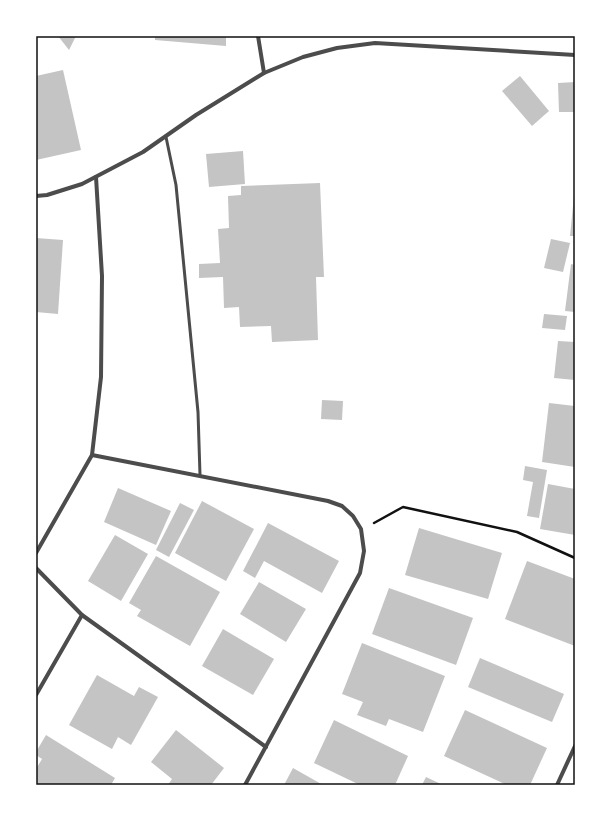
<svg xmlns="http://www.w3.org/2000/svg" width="611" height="821" viewBox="0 0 611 821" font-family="'Asap Condensed',sans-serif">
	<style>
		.building { fill: #c4c4c4 }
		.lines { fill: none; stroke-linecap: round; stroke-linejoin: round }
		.path { stroke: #111; stroke-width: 2.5 }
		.service { stroke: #4c4c4c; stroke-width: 3 }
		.minor { stroke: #4c4c4c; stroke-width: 4 }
		.neatline { fill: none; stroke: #111; stroke-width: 1.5 }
	</style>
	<rect width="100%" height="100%" fill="#fff"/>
	<g class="building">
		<path d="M58 36H76L69 50Z"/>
		<path d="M155 36H226V46L155 40Z"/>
		<path d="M63 70 81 150 36 160V76Z"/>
		<path d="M520 76 549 111 532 126 502 91Z"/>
		<path d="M575 82V112H559L558 83Z"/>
		<path d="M243 151 245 184 209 187 206 154Z"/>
		<path d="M320 183 324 277H316L318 340 272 342 271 326 240 327 239 307 224 308 223 277 199 278V264L220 263 218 229 229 228 228 196 241 195V186Z"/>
		<path d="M574 196H575V236H570Z"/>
		<path d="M36 238 63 240 58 314 36 312Z"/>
		<path d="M551 239 570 243 563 272 544 268Z"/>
		<path d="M571 264 575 265V312L565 311Z"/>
		<path d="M544 314 567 316 565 330 542 328Z"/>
		<path d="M558 341 575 342V380L554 378Z"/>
		<path d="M322 400 343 401 342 420 321 419Z"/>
		<path d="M549 403 575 406V467L542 462Z"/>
		<path d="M525 466 547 470 539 518 527 516 533 482 523 480Z"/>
		<path d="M548 484 575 489V535L540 529Z"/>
		<path d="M118 488 171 511 156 545 104 522Z"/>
		<path d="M202 501 254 529 226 581 175 553Z"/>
		<path d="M180 503 194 510 169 557 156 550Z"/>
		<path d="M268 523 339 561 322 593 264 561 255 578 243 571Z"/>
		<path d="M419 528 502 553 488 599 405 575Z"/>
		<path d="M115 535 148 554 121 601 88 581Z"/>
		<path d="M156 556 220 592 190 646 137 616 141 610 129 603Z"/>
		<path d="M527 561 575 579V646L505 619Z"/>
		<path d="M259 582 306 609 286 642 240 614Z"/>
		<path d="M389 588 473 618 456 665 372 634Z"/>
		<path d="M223 629 274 659 253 695 202 666Z"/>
		<path d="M362 643 445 676 423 732 389 719 386 726 357 715 363 702 342 694Z"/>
		<path d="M480 658 564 694 552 722 468 687Z"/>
		<path d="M97 675 134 696 139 687 158 697 131 745 118 737 112 749 69 725Z"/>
		<path d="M465 710 547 748 530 785H507L444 756Z"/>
		<path d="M334 720 408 756 395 785H360L314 763Z"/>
		<path d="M176 730 224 768 211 785H168L172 779 151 762Z"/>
		<path d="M46 735 115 778 111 785H36V769L42 759 36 755V752Z"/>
		<path d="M293 768 323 785H284Z"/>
		<path d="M426 777 443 785H422Z"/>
	</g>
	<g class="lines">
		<path class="path" d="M374 523 403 507 517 532 575 558"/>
		<path class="service" d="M166 137 176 185 198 412 200 475"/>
		<g class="minor">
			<path d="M258 36 264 73"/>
			<path d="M36 196 47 195 82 184 143 152 196 115 264 73 303 57 337 48 375 43 575 55"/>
			<path d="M92 455 328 501 342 506 353 516 361 529 364 551 360 573 245 785"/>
			<path d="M36 553 92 455 101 377 102 276 96 177"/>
			<path d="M36 568 82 615 266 747"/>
			<path d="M36 695 82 615"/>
			<path d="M557 785 575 746"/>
		</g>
	</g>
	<rect width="611" height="821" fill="none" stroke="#ffffff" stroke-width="74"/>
	<rect x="37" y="37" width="537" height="747" class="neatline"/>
</svg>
